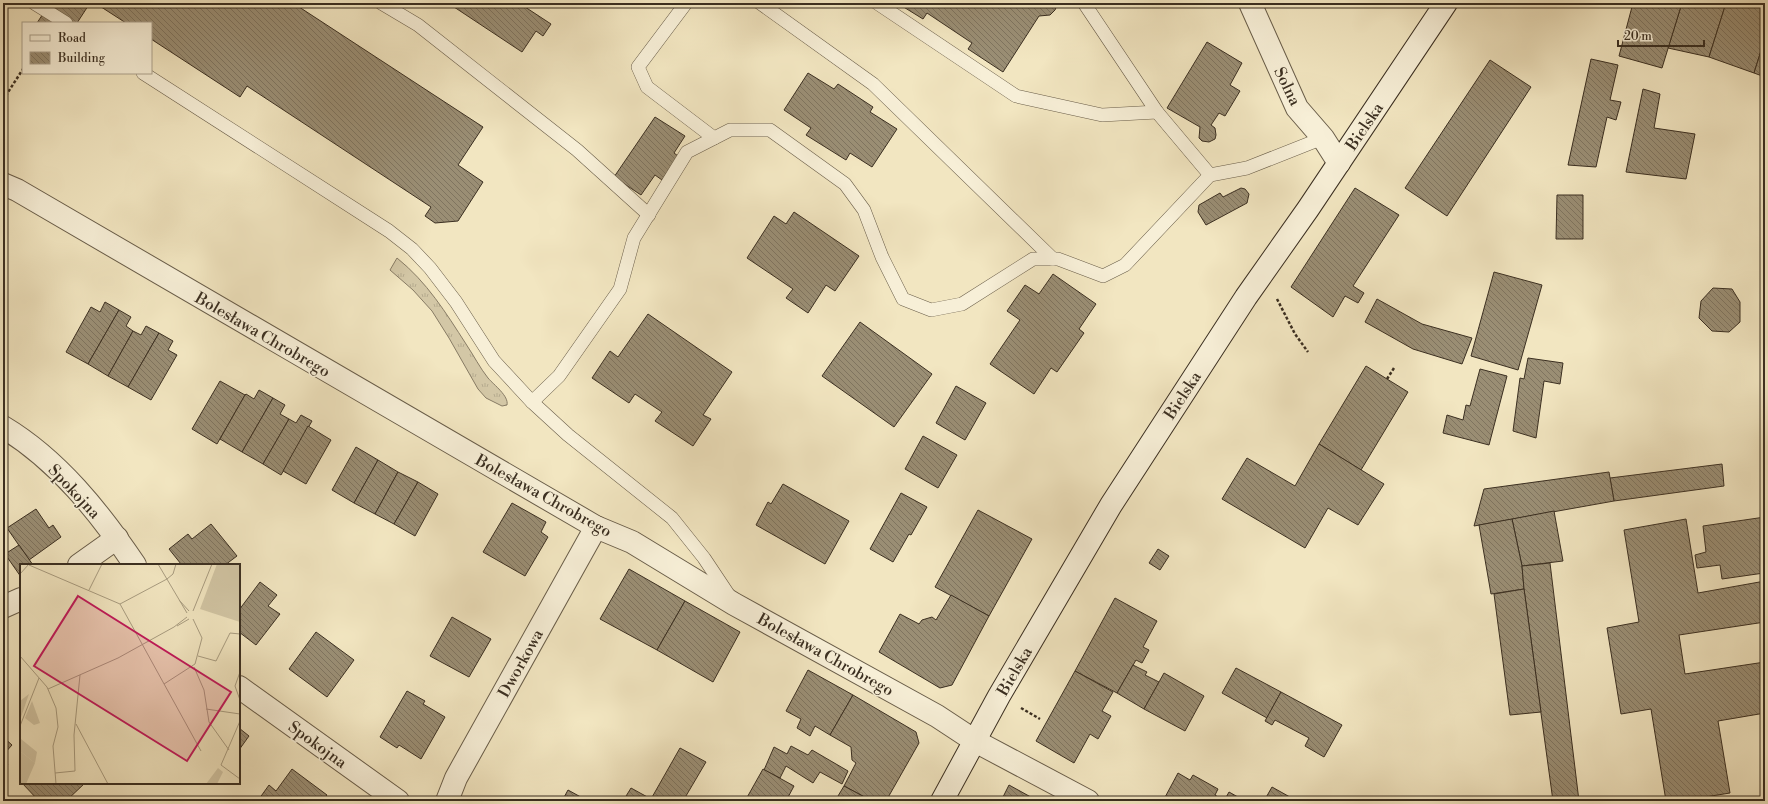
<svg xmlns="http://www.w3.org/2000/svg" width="1768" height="804" viewBox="0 0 1768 804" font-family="'Libre Bodoni',serif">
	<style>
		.grass { fill: url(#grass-tufts); stroke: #877b64 }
		.building { fill: url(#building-back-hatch); stroke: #3b2f21 }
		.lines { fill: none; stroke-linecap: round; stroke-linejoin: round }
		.lane-casing { stroke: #695d49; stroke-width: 14 }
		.street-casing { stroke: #695d49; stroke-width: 24 }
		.secondary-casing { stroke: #3b2f21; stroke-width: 24 }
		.path { stroke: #3b2f21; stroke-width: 2.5; stroke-dasharray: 3 2; stroke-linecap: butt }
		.lane { stroke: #f7efd7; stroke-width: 13 }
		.street { stroke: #f7efd7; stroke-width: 22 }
		.secondary { stroke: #f7efd7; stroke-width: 22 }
		.labels { text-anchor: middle; stroke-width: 3; stroke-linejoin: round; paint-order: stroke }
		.street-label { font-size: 16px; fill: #3b2f21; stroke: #f7efd7 }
		.inset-road { fill: none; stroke: #a99d81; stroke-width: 1 }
		.view { fill: #c2185b; fill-opacity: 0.15; stroke: #c2185b; stroke-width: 2 }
		.inset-edge { fill: none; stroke: #3b2f21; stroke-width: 2 }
	</style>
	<defs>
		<pattern id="grass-tufts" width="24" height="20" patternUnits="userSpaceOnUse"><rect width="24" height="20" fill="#d3c7a6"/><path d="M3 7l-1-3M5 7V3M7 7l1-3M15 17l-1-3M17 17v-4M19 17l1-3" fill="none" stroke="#b6ab8f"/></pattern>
		<pattern id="building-back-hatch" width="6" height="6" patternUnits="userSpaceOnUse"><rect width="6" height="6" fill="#9a8e74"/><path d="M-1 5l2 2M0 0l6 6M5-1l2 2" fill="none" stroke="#7f745f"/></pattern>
	</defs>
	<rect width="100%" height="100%" fill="#f2e6c1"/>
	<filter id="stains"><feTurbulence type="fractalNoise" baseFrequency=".005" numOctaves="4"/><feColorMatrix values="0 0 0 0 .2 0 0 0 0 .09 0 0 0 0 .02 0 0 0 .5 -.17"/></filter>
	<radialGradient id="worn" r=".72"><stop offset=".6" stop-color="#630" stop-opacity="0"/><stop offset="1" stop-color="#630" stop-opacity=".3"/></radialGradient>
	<path class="grass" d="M397 258C427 282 446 313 466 344 474 356 480 368 488 378 494 385 509 396 507 405L502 406 486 398 478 389 449 338 432 311 413 290 390 270Z"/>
	<g class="building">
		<path d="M50 3H90L77 23H37Z"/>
		<path d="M95 3H293L483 127 458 165 483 182 458 221 435 223 425 216 431 207 247 86 240 97 151 39V23H126Z"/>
		<path d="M448 3H519L551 24 543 36 536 31 522 52Z"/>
		<path d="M904 3H1058L1055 10 1050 15 1039 16 1003 72 968 49 972 43 927 13 923 19 902 6Z"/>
		<path d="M1682 3H1726L1709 57 1668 48Z"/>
		<path d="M1682 3 1662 68 1619 56 1633 3Z"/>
		<path d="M1726 3H1765V38L1754 73 1709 57Z"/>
		<path d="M1765 38V77L1754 73Z"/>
		<path d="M1207 42 1242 63 1230 85 1240 91 1225 116 1219 113 1211 125 1215 128 1216 135 1215 139 1209 142 1202 141 1199 138 1200 127 1167 108Z"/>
		<path d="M1591 59 1618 65 1610 100 1621 102 1616 120 1607 117 1596 167 1568 165Z"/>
		<path d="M1490 60 1531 87 1447 216 1405 188Z"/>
		<path d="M808 73 834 89 838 84 873 107 870 112 897 129 872 167 850 153 846 160 806 135 811 128 784 110Z"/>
		<path d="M1643 89 1660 94 1654 128 1695 134 1686 179 1626 172Z"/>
		<path d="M1765 98V121L1761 120Z"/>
		<path d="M655 117 685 136 674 153 678 156 662 180 655 175 641 195 614 177Z"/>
		<path d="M1241 188 1245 189 1249 194 1247 203 1206 225 1198 212 1199 205 1220 193 1223 197Z"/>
		<path d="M1355 188 1399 215 1353 286 1364 293 1358 303 1345 296 1333 317 1291 287Z"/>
		<path d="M1557 195H1583V239H1556Z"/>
		<path d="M794 212 859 256 835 291 826 285 808 313 786 298 793 289 747 258 774 216 786 224Z"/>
		<path d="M1494 272 1542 285 1518 370 1471 356Z"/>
		<path d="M1053 274 1096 304 1079 329 1084 333 1057 372 1051 368 1034 394 990 364 1020 320 1007 311 1025 285 1039 294Z"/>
		<path d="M1713 288 1732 289 1740 302V322L1729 332 1712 331 1699 318 1701 301Z"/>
		<path d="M1377 299 1422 324 1472 338 1462 364 1413 349 1365 322Z"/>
		<path d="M105 302 119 310 88 364 66 352 91 307 100 312Z"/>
		<path d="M119 310 131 317 126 326 133 331 108 376 88 364Z"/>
		<path d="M648 314 732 372 703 415 711 419 693 446 655 421 662 412 635 394 629 403 592 378 610 351 618 357Z"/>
		<path d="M860 322 932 374 894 427 822 376Z"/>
		<path d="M146 326 159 333 128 387 108 376 133 331 141 335Z"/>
		<path d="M159 333 173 341 168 350 177 355 151 400 128 387Z"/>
		<path d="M1763 356H1765V478H1761Z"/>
		<path d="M1528 358 1563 363 1560 384 1544 381 1536 438 1513 431 1520 378 1524 379Z"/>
		<path d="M1366 366 1408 392 1361 470 1319 444Z"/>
		<path d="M1480 369 1507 376 1489 445 1443 433 1447 415 1463 420 1466 405 1470 406Z"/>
		<path d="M220 381 245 395 217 444 192 429Z"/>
		<path d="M956 386 986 403 965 440 936 423Z"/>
		<path d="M259 390 273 398 242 452 220 439 245 395 246 394 254 399Z"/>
		<path d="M273 398 285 405 280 414 289 419 263 464 242 452Z"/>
		<path d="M301 415 312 421 281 475 263 464 289 419 296 423Z"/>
		<path d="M308 426 331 440 306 484 283 471Z"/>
		<path d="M923 436 957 455 938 488 905 469Z"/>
		<path d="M1319 444 1384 484 1358 525 1328 508 1305 548 1222 499 1247 458 1295 486Z"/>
		<path d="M356 447 378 460 354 503 332 490Z"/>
		<path d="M378 460 398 472 375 514 354 503Z"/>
		<path d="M1722 464 1724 486 1614 501 1610 478Z"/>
		<path d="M398 472 418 482 394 524 375 514Z"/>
		<path d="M1609 472 1614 501 1474 526 1484 489Z"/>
		<path d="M418 482 438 494 415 536 394 524Z"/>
		<path d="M783 484 849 521 825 564 756 525 768 502 771 504Z"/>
		<path d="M901 493 927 507 911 535 909 534 893 562 870 549Z"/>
		<path d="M512 503 546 522 541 532 548 537 525 576 483 552Z"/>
		<path d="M36 509 49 528 53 525 61 537 29 560 7 528Z"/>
		<path d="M978 510 1032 539 989 616 935 587Z"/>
		<path d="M1554 511 1563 561 1522 566 1512 519Z"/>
		<path d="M1765 517V560H1762L1764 573 1722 579 1720 565 1697 568 1695 555 1706 552 1703 526Z"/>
		<path d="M1512 519 1522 566 1524 589 1491 594 1479 525Z"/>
		<path d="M1686 519 1698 593 1765 581V622L1679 635 1685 674 1765 662V713L1718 721 1730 793 1680 801H1666L1651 709 1621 714 1607 628 1639 622 1624 530Z"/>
		<path d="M211 524 237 556 225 565H180L181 564 169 549 188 534 192 539Z"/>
		<path d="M19 545 33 565H21V577L5 554Z"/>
		<path d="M1158 549 1169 556 1160 570 1149 563Z"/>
		<path d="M1550 563 1579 801H1553L1524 589 1522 566Z"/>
		<path d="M629 569 685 601 657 650 600 619Z"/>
		<path d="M260 582 277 595 268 606 280 614 256 645 239 632V610Z"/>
		<path d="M1524 589 1541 712 1510 715 1494 594Z"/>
		<path d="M951 595 989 616 952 685 940 688 879 652 900 614 919 624 922 620 932 617 936 620Z"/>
		<path d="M1115 598 1157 621 1143 647 1149 650 1142 663 1136 660 1117 693 1075 671Z"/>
		<path d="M685 601 740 632 713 682 657 650Z"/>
		<path d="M452 617 491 639 469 677 430 656Z"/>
		<path d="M316 632 354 660 327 697 289 669Z"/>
		<path d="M1133 665 1147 672 1145 675 1159 682 1144 709 1117 693Z"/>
		<path d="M1236 668 1281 692 1267 718 1222 693Z"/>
		<path d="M808 670 853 695 830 735 815 726 810 736 797 728 801 719 786 711Z"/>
		<path d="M1075 671 1113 692 1102 711 1111 716 1098 739 1090 734 1074 763 1036 741Z"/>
		<path d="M1164 673 1204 696 1185 731 1144 709Z"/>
		<path d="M407 691 425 701 423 704 445 717 421 759 399 745 397 748 380 737Z"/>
		<path d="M1281 692 1342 725 1324 757 1305 746 1309 738 1275 720 1272 725 1265 721Z"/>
		<path d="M853 695 916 732 919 743 886 801H872L844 786 856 763 852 760 851 747 830 735Z"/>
		<path d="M239 728 249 736 239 750Z"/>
		<path d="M3 737 12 745 3 755Z"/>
		<path d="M791 746 808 755 812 750 848 771 842 784 820 772 813 783 786 766 780 778 764 770 774 747 787 754Z"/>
		<path d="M680 748 706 762 683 801H623L631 788 651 799Z"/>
		<path d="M3 759 8 764 3 770Z"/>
		<path d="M292 769 327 795 322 801H262L259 799 269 785 276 791Z"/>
		<path d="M763 769 794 786 786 801H745Z"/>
		<path d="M1178 773 1190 780 1193 775 1218 789 1215 795 1224 801H1163Z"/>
		<path d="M22 783H85L66 801H39Z"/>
		<path d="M1009 785 1038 801H1001Z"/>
		<path d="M844 786 872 801H835Z"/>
		<path d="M1272 787 1297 801H1264Z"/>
		<path d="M568 790 588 801H562Z"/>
		<path d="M1229 792 1245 801H1224Z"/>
	</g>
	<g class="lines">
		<defs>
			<g id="lane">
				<path d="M34 3 66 23"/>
				<path d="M381 3 418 25 577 150 649 215"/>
				<path d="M686 3 638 67 647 87 714 138"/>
				<path d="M760 3 873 84 1053 259"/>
				<path d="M877 3 1016 96 1102 115 1157 112"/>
				<path d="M1084 3 1157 112 1210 175"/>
				<path d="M143 73 389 231 412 249 430 268 456 302 494 361 532 402 568 435 672 518 704 558 730 597"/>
				<path d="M532 402 559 376 620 289 634 238 687 152 730 130H770L845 184 864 210 882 257 903 299 931 310 962 304 1033 259H1058L1103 276 1125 265 1210 175 1247 168 1323 138"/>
			</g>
			<g id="street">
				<path d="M1250 3 1297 108 1323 138 1339 163"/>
				<path d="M3 184 17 190 596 527 632 542 734 604 937 716 975 741 1088 801"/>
				<path d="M3 427C58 460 100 513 135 565"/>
				<path d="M79 565 117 538"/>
				<path d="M3 607 21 599"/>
				<path d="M239 687 398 801"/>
				<path d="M447 801 456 778 596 527"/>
			</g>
			<path id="secondary" d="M942 801 999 696 1111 505 1246 297 1308 209 1446 3"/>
		</defs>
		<use href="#lane" class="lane-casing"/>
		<use href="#street" class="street-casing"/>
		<use href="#secondary" class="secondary-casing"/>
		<g class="path">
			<path d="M3 100 23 69"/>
			<path d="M1277 299 1295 334 1308 352"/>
			<path d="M1387 379 1394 368"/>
			<path d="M1021 708 1040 719"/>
		</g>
		<use href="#lane" class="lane"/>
		<use href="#street" class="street"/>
		<use href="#secondary" class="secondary"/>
	</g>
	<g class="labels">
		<g class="street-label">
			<text transform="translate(1288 86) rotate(64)" y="6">Solna</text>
			<text transform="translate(1364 126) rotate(-56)" y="6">Bielska</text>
			<text transform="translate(263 334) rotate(30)" y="6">Bolesława Chrobrego</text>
			<text transform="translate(1182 395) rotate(-57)" y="6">Bielska</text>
			<text transform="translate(75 491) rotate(47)" y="6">Spokojna</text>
			<text transform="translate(544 495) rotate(29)" y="6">Bolesława Chrobrego</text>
			<text transform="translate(826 654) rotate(29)" y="6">Bolesława Chrobrego</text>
			<text transform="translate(520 663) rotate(-61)" y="6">Dworkowa</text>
			<text transform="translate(1014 671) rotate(-60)" y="6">Bielska</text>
			<text transform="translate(318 744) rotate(36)" y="6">Spokojna</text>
		</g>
	</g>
	<g transform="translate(20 564)">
		<rect width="220" height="220" fill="#f2e6c1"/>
		<path d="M198 204 203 208 197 220H186Z" fill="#d3c7a6"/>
		<path d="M197 0 220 1V58L180 45ZM1 175 17 188 15 199 0 187Z" fill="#d3c7a6"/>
		<path d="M9 130 0 156V137ZM12 137 20 159 14 161 5 154ZM0 187 15 199 6 220H0Z" fill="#d3c7a6"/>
		<path class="inset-road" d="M138 0 167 49M9 1 100 40 181 187M0 10 9 0M69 26 82 0M159 36 169 47M100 40 147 15 153 10 156 0M173 47 192 0M157 62 169 55M0 92 27 123 36 144 38 163 33 182 36 220M178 92 196 97 210 69 220 70M174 103 184 126 189 158 209 186M220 108 215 122 220 136M144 120 175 100 182 74 173 55M28 125 98 94 154 63 167 53M186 145 220 150M220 157 201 201 220 215M56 160 88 220M0 162 19 114M35 209 55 207 54 171 60 111"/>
		<path class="view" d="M58 32 211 128 167 197 14 102Z"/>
		<rect width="220" height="220" class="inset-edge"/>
	</g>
	<rect width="1768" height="804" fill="none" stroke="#f2e6c1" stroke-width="16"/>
	<rect x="4" y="4" width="1760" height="796" fill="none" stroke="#3b2f21" stroke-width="2"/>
	<rect x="8" y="8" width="1752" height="788" fill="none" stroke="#3b2f21"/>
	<rect x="22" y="22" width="130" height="52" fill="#f7efd7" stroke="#aca28e"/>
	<rect x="30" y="35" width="20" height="6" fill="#f7efd7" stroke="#aca28e"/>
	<text x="58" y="42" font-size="12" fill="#3b2f21">Road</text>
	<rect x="30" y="52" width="20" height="12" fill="url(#building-back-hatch)" stroke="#aca28e"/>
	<text x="58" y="62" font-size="12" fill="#3b2f21">Building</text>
	<path d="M1618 40v6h86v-6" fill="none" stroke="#3b2f21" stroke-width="2"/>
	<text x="1624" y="40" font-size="12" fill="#3b2f21" stroke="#f7efd7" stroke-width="3" paint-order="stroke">20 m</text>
	<rect width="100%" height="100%" filter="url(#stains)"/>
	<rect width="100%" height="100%" fill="url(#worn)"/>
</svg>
